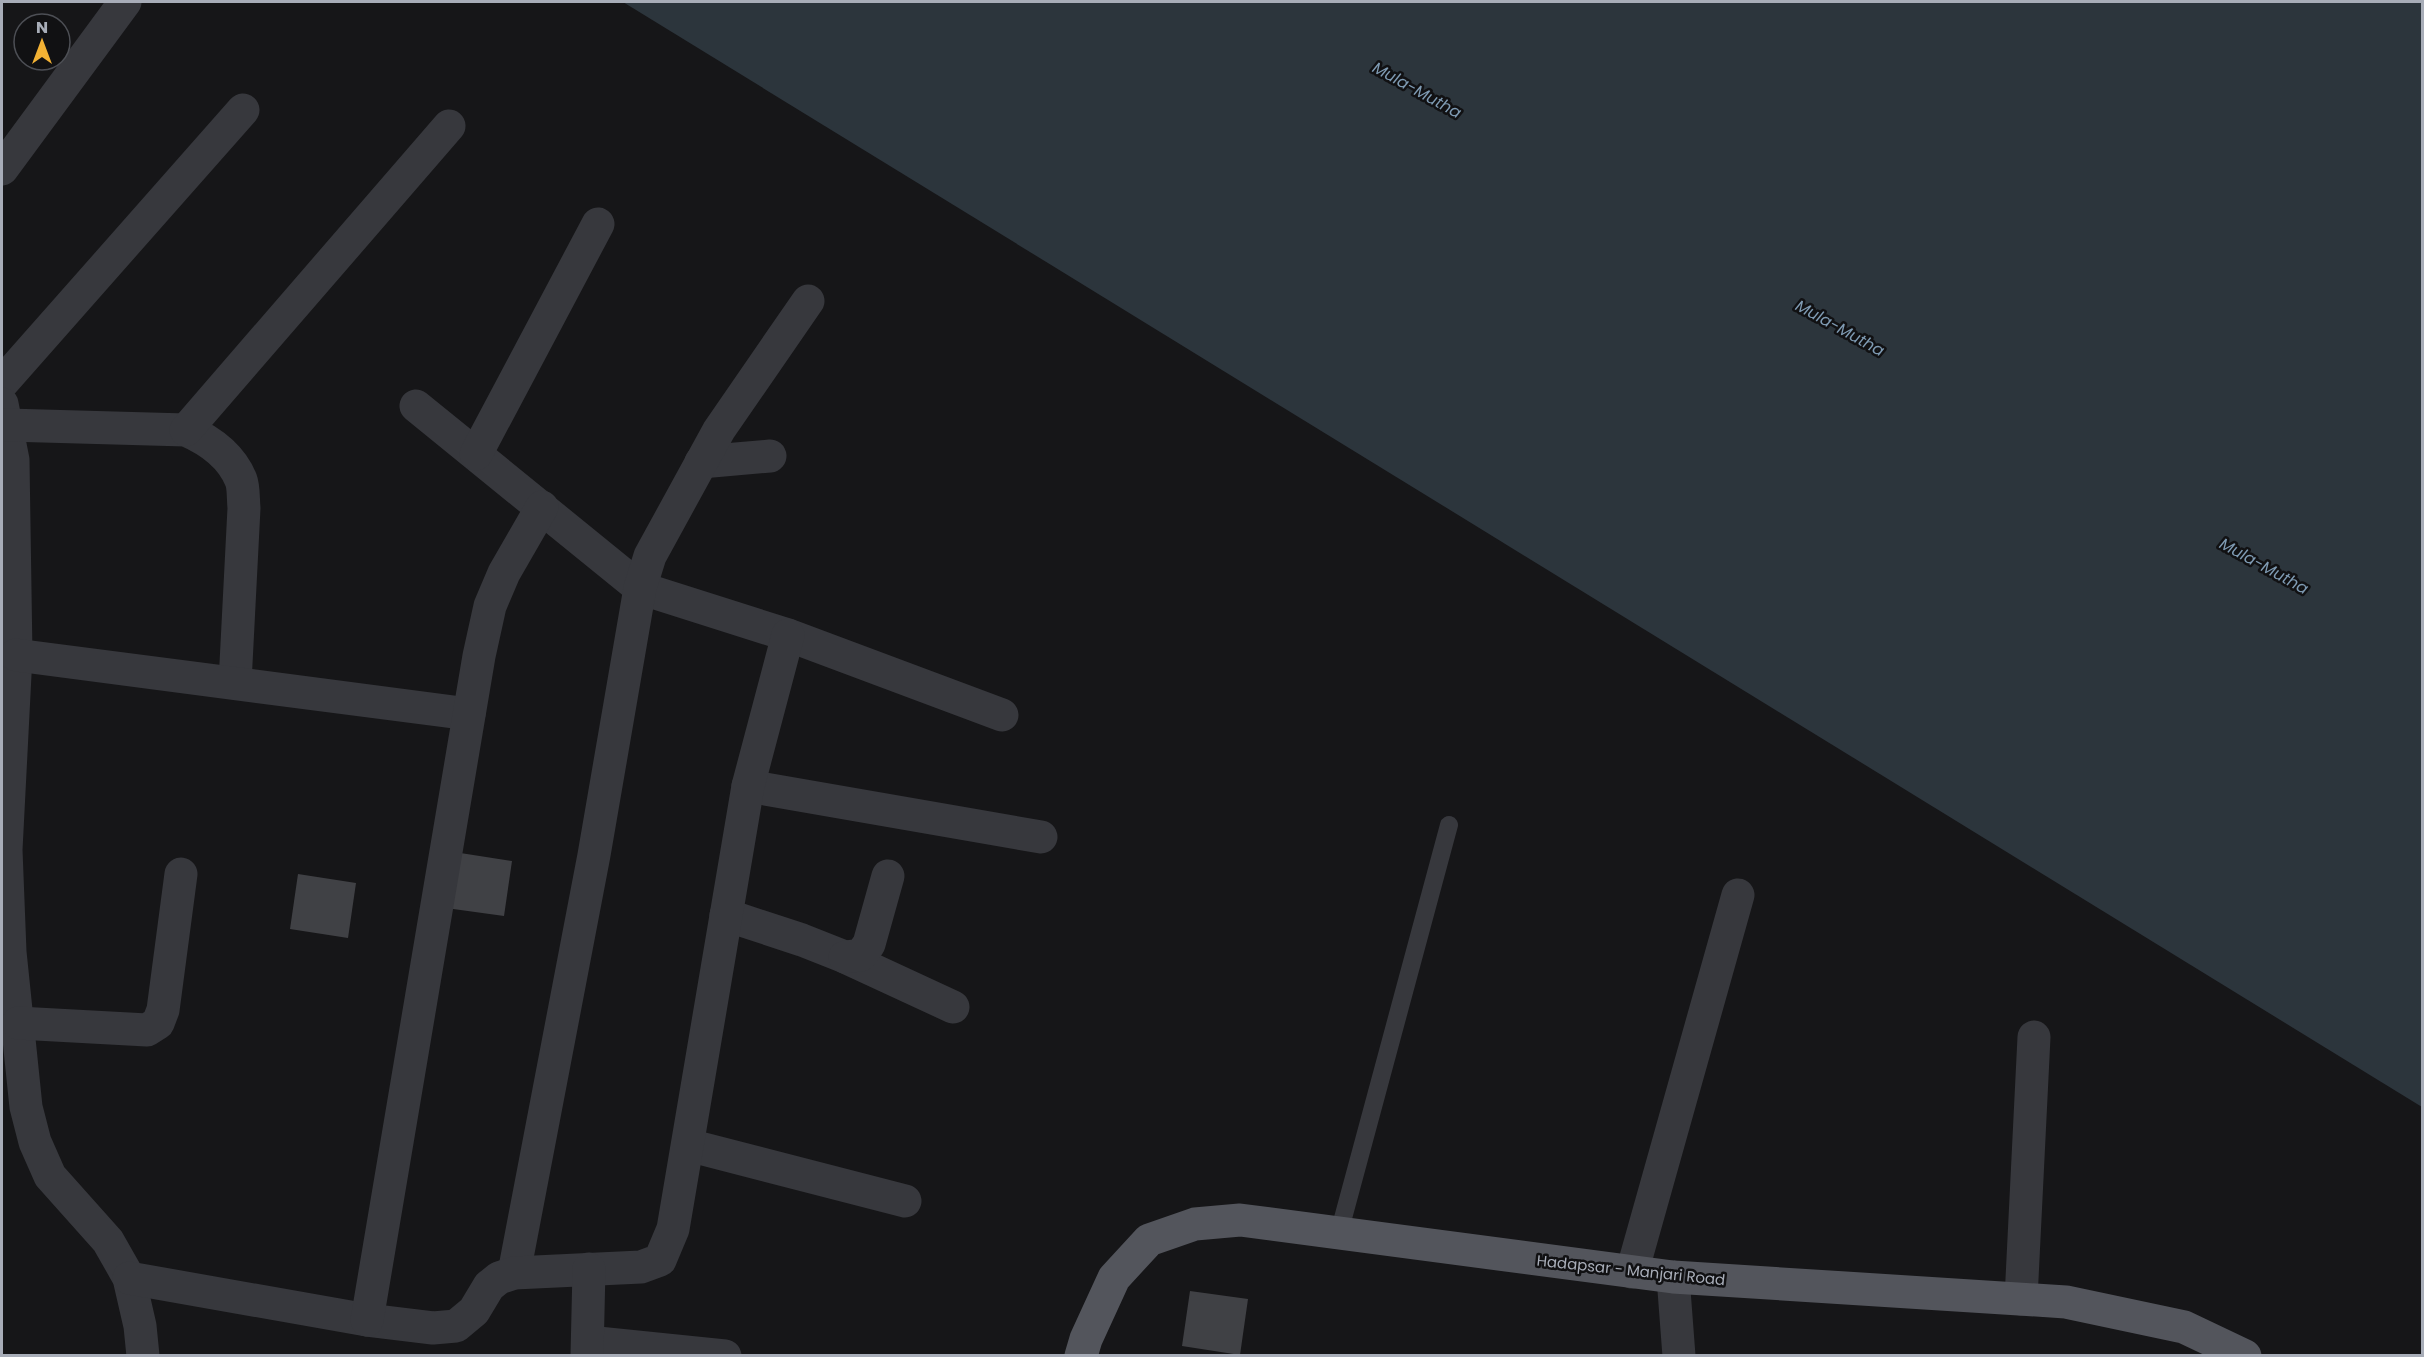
<svg xmlns="http://www.w3.org/2000/svg" width="2424" height="1357" viewBox="0 0 2424 1357" font-family="Poppins,sans-serif">
<style>
.water{fill:#2c353c}
.building{fill:#404145}
.lines{fill:none;stroke-linecap:round;stroke-linejoin:round}
.service{stroke:#37383d;stroke-width:18}
.minor{stroke:#37383d;stroke-width:33}
.primary{stroke:#53555c;stroke-width:33}
.labels{text-anchor:middle;dominant-baseline:central;stroke-width:5;stroke-linejoin:round;paint-order:stroke}
.street-label{font-size:15px;fill:#a8adb8;stroke:#111113}
.water-label{font-size:16px;font-style:italic;fill:#7f9bb3;stroke:#111113}
</style>
<rect width="100%" height="100%" fill="#161618"/>
<polygon class="water" points="623,2 2422,2 2422,1107"/>
<g class="building">
<polygon points="454,852 512,861 504,916 446,908"/>
<polygon points="298,874 356,883 348,938 290,929"/>
<polygon points="1190,1291 1248,1299 1240,1355 1182,1346"/>
</g>
<g class="lines">
<polyline class="service" points="1339,1233 1449,825"/>
<g class="minor">
<polyline points="2,169 125,2"/>
<polyline points="2,383 243,110"/>
<polyline points="2,404 13,460 16,655 6,850 10,952 26,1107 35,1142 50,1176 108,1241 129,1278 140,1326 143,1356"/>
<polyline points="416,406 640,588 788,635 1002,715"/>
<path d="M7 425 186 430C209 440 231 455 241 480 244 488 243 499 244 508L235 683"/>
<polyline points="186,430 449,126"/>
<polyline points="476,454 598,224"/>
<polyline points="701,462 770,456"/>
<polyline points="16,655 469,714"/>
<polyline points="748,786 1041,837"/>
<polyline points="726,915 802,940 845,957 953,1007"/>
<polyline points="845,957 861,955 869,944 888,876"/>
<polyline points="18,1023 147,1030 158,1023 163,1010 181,874"/>
<polyline points="688,1145 905,1201"/>
<polyline points="1632,1272 1738,895"/>
<polyline points="514,1273 594,855 640,588 650,556 719,430 808,301"/>
<polyline points="1673,1277 1679,1356"/>
<polyline points="129,1278 367,1320 433,1328 456,1326 474,1311 489,1286 499,1278 514,1273 641,1267 660,1260 673,1229 748,786 788,635"/>
<polyline points="2021,1299 2034,1037"/>
<polyline points="367,1320 479,656 490,606 504,573 542,507"/>
<polyline points="588,1342 725,1356"/>
<polyline points="587,1356 589,1269"/>
</g>
<polyline class="primary" points="1081,1356 1086,1339 1114,1278 1149,1240 1195,1224 1240,1220 1673,1277 2066,1302 2184,1327 2245,1356"/>
</g>
<g class="labels">
<g class="street-label">
<text transform="translate(1631 1270) rotate(6)">Hadapsar - Manjari Road</text>
</g>
<g class="water-label">
<text transform="translate(1417 90) rotate(29)">Mula-Mutha</text>
<text transform="translate(1840 328) rotate(29)">Mula-Mutha</text>
<text transform="translate(2264 566) rotate(29)">Mula-Mutha</text>
</g>
</g>
<rect width="2424" height="1357" fill="none" stroke="#a8adb8" stroke-width="6"/>
<g transform="translate(42 42)"><circle r="28" fill="#111113" stroke="#4d4f55" stroke-width="1.5"/>
<path d="M0-4.5L10 22L0 15L-10 22Z" fill="#f2b134"/>
<text y="-9" font-size="16" font-weight="bold" text-anchor="middle" fill="#a8adb8">N</text>
</g>
</svg>
